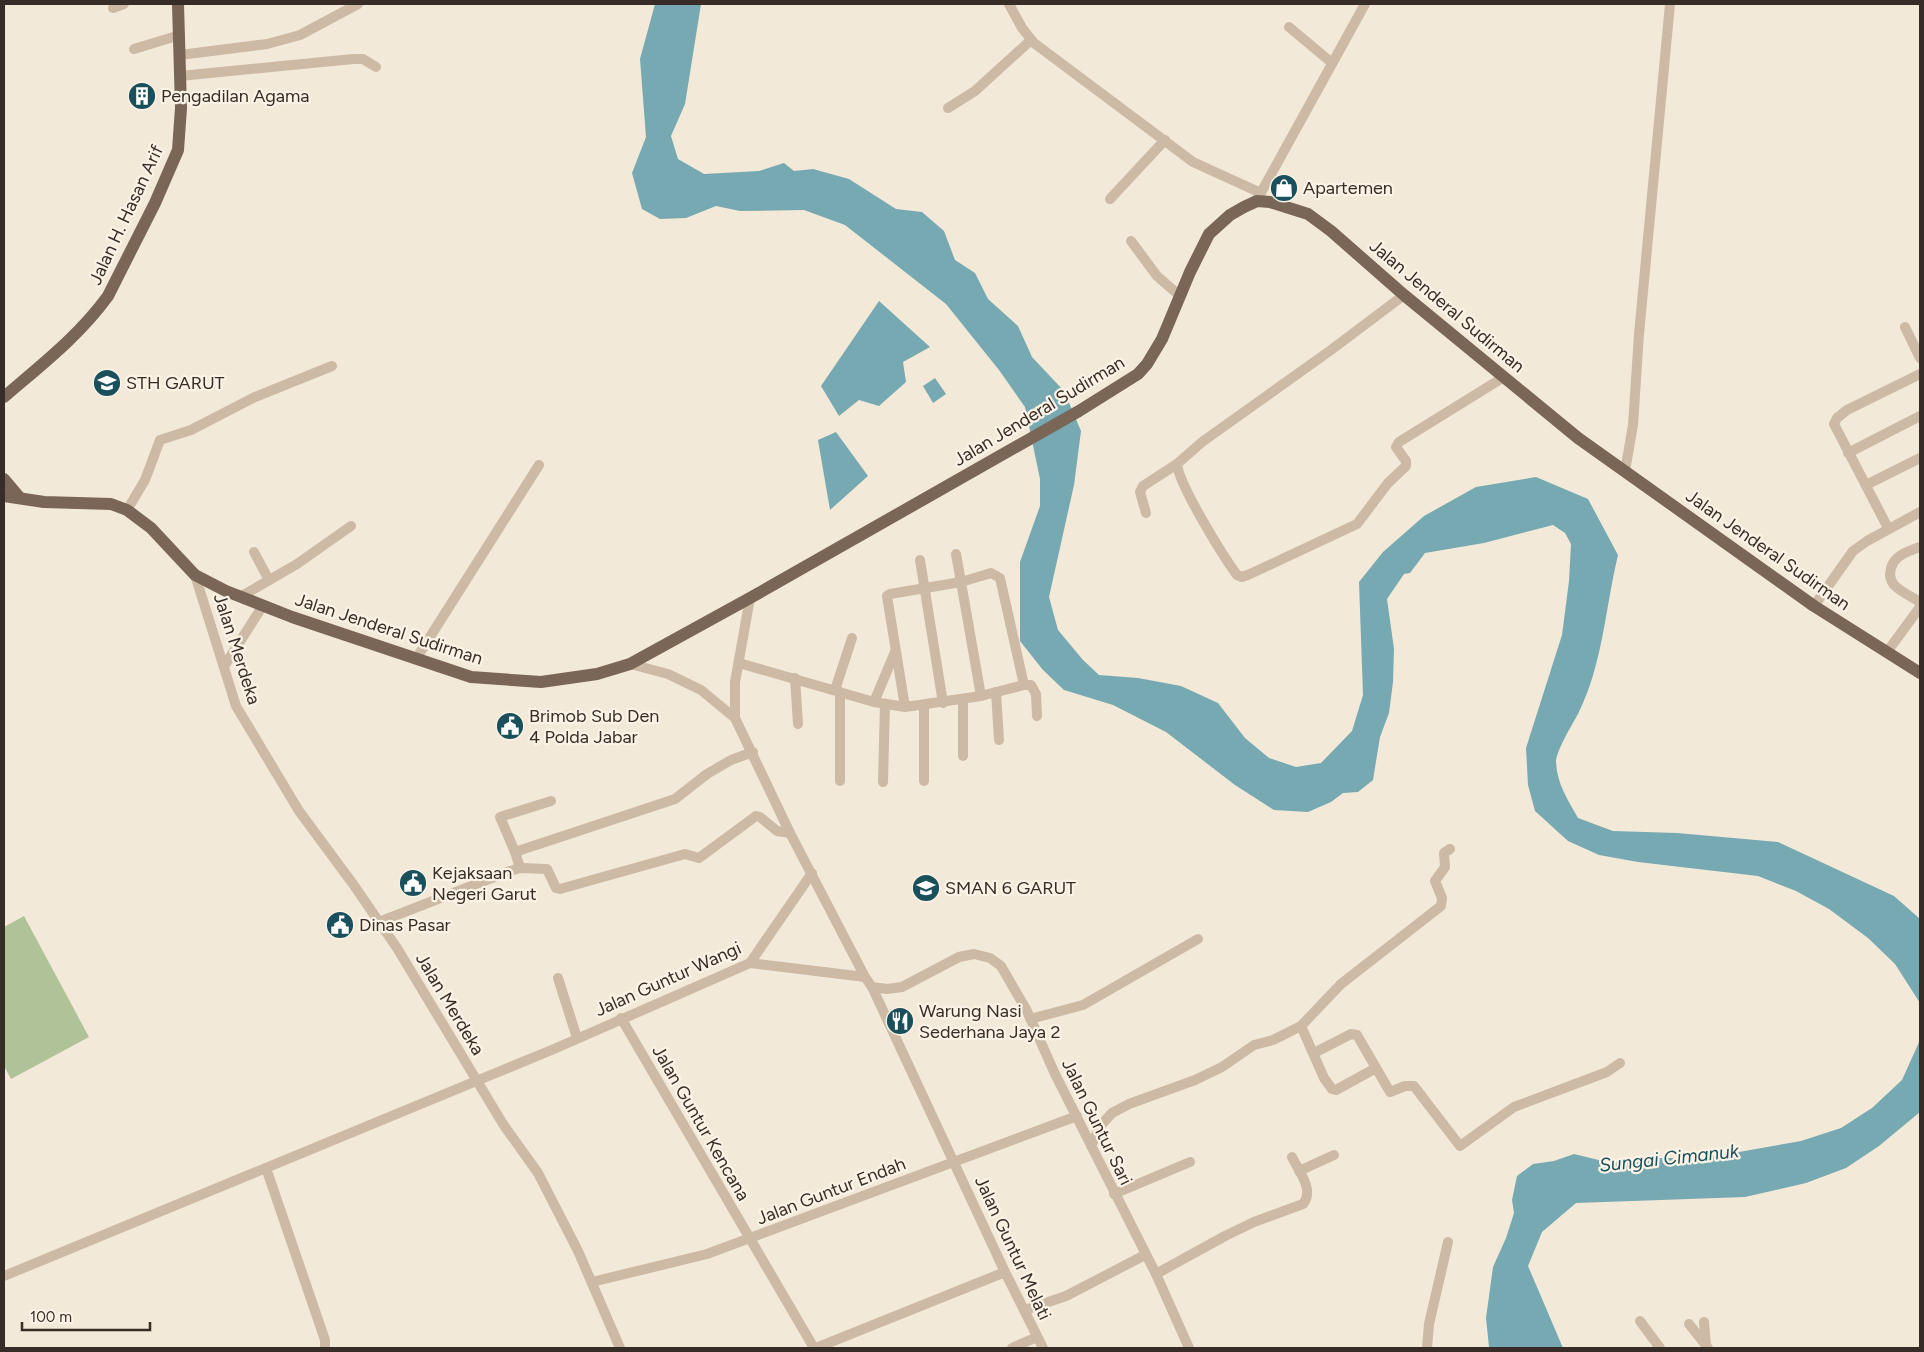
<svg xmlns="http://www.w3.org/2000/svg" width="1924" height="1352" viewBox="0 0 1924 1352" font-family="Figtree,sans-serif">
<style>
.green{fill:#b0c398}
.water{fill:#76a9b2}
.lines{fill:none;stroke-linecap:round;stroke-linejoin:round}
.minor{stroke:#ccbaa4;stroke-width:10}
.major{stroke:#7a6656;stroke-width:12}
.labels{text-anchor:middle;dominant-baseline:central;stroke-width:4.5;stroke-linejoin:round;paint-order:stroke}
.poi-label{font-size:18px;fill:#372d26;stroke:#faf3e6;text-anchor:start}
.street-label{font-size:18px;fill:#372d26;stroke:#faf3e6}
.water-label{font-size:19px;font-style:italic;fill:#19505b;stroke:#faf3e6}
</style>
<rect width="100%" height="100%" fill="#f3e9d9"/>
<polygon class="green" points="24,916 89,1037 11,1079 4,1066 4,927"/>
<g class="water">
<path d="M655 4H701L685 104 671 136 678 159 704 174 759 171 784 163 794 171 813 169 849 179 896 209 922 212 944 231 955 260 975 273 988 299 1018 326 1032 357 1064 391 1081 431 1074 485 1049 597 1058 630 1083 660 1099 675 1138 678 1181 686 1218 703 1245 738 1269 758 1296 767 1321 763 1352 731 1363 695 1359 582 1383 552 1424 516 1476 487 1536 477 1588 499 1618 555C1605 609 1603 664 1578 714 1572 725 1556 751 1556 762 1557 784 1568 800 1578 818L1613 831 1677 833 1778 842 1894 896 1920 919V1003L1895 964 1868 938 1829 909 1796 891 1758 876 1638 862 1599 855 1568 841 1535 811 1528 785 1526 748 1562 635 1569 581 1571 544 1565 533 1553 525 1484 543 1425 553 1410 573 1404 574 1387 599 1394 649 1393 682 1389 713 1380 737 1373 780 1358 792 1343 793 1331 802 1308 812 1274 810 1235 785 1166 732 1113 705 1064 690 1043 670 1020 641V562L1040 506V479L1025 407 999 370 946 304 845 225 804 210 740 211 716 206 686 218 660 219 642 209 632 173 646 137 640 59Z"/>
<polygon points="879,301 930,347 903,362 906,382 879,406 859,400 839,416 821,386"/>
<polygon points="935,378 946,394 933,403 923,386"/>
<polygon points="836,432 868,476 830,510 818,440"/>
<polygon points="1920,1040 1920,1112 1879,1146 1846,1168 1806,1183 1745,1197 1576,1203 1542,1232 1528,1266 1563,1348 1489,1347 1486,1318 1493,1267 1506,1238 1514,1213 1512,1200 1517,1176 1533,1164 1554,1161 1574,1154 1611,1163 1641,1158 1705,1158 1801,1141 1841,1128 1872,1108 1902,1080"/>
</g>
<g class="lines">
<g class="minor">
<polyline points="1009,4 1022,28 1034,43 1193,162 1261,193"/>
<polyline points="113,8 124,4"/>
<polyline points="1289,27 1332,63"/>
<polyline points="134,49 180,35"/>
<polyline points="180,55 267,44 300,35 358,4"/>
<polyline points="180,76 353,59 363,59 376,67"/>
<polyline points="948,108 975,91 1031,40"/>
<polyline points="1258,198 1365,4"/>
<polyline points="1110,199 1165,140"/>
<polyline points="1131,241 1157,276 1180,296"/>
<path d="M1404 295 1331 350 1202 442 1177 464C1179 485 1223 556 1237 575L1242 577 1250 574 1357 524 1388 483 1406 466V461L1396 447 1399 442 1504 377"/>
<polyline points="1905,327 1920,358"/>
<polyline points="1848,453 1920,416"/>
<polyline points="1625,471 1633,425 1639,334 1670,4"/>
<polyline points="1866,485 1920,458"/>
<polyline points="127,510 145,480 160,440 191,430 255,397 332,366"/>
<polyline points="1146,513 1140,492 1143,486 1177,464"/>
<polyline points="1888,528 1834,424 1837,418 1847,410 1920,374"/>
<path d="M1920 547C1906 552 1891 556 1890 574 1890 578 1891 581 1894 585 1901 592 1912 597 1920 602"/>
<polyline points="254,552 269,580"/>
<polyline points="956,554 961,582 991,573 1000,578 1024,685 981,696"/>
<polyline points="920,560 943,703"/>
<polyline points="195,575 236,706 299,811 353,884 397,948 503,1124 538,1173 578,1251 620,1348"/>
<polyline points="240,597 297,564 351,526"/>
<polyline points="750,598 735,682 735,718 790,833 865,977 872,987 887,989 902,987 959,957 974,954 990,958 1001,966 1027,1011 1055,1074 1156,1274 1189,1348"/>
<polyline points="1814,606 1853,551 1867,541 1920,512"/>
<polyline points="1887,652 1920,607"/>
<polyline points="416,659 539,465"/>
<polyline points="739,663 874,702 905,707 981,696 961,582 890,594 887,596 905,707"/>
<polyline points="630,664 668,674 701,690 735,718"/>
<polyline points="225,665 262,607"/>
<polyline points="795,678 798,724"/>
<polyline points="1024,685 1031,685 1036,694 1037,716"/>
<polyline points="835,690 852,638"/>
<polyline points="996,692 999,740"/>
<polyline points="874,702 895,652"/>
<polyline points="924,705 924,781"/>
<polyline points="963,756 963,699"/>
<polyline points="840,781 840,692"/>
<polyline points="883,782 885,704"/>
<polyline points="515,852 500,817 551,801"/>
<polyline points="520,868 515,852 675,799 707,774 731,760 753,752"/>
<polyline points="379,922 510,871 520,868 547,869 556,888 560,889 685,854 699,858 756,816 760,817 777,831 790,833"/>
<polyline points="750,963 865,977"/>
<polyline points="558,978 577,1038"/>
<polyline points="872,987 1005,1272 1043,1348"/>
<polyline points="621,1018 814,1348"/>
<polyline points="1030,1019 1083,1005 1198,939"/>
<polyline points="1301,1026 1324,1078 1332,1089 1336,1090 1376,1068"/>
<polyline points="1314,1053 1351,1034 1357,1035 1390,1092 1405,1086 1414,1086 1460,1146 1514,1107 1607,1072 1620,1063"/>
<polyline points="1091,1146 1101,1125 1112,1113 1129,1104 1195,1080 1222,1067 1254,1045 1273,1040 1301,1026 1341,984 1441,906 1442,898 1435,881 1445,867 1444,853 1450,849"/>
<polyline points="266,1168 325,1340 325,1348"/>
<polyline points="1299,1171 1334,1155"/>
<polyline points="1114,1194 1190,1162"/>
<path d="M1156 1274 1225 1236 1254 1222 1303 1204C1315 1190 1298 1170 1292 1157"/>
<polyline points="4,1276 554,1049 750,963 812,873"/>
<polyline points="592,1282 707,1254 1077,1116"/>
<polyline points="1025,1310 1066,1296 1145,1255"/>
<polyline points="1640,1321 1660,1348"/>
<polyline points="1704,1322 1706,1346"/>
<polyline points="1689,1324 1708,1348"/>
<polyline points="816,1348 1005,1272"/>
<polyline points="1012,1348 1037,1337"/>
<polyline points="1427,1348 1429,1324 1448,1242"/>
</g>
<g class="major">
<path d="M4 397C41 365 79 336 108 296L155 203 178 150 181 108 178 4"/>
<polyline points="4,479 20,498"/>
<polyline points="4,496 44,502 111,504 127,510 151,528 195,575 226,591 292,617 471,677 541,682 597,674 630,664 750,598 1079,411 1138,374 1147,364 1162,339 1190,272 1209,234 1230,215 1244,207 1257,201 1270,202 1308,214 1331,231 1404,295 1578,438 1814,606 1920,673"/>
</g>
</g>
<defs>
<symbol id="building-disc" viewBox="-11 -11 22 22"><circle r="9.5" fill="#19505b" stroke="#faf3e6"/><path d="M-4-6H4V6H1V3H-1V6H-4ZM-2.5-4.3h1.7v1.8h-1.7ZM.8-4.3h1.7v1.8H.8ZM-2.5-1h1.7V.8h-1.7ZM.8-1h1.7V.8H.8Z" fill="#fff"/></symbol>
<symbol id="shop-disc" viewBox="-11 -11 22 22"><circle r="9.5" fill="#19505b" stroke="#faf3e6"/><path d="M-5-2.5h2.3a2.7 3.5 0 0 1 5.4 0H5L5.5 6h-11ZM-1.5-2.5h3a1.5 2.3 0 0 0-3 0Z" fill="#fff"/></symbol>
<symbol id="university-disc" viewBox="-11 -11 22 22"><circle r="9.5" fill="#19505b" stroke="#faf3e6"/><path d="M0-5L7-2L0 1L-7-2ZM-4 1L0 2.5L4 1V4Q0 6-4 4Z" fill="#fff"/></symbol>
<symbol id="civic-disc" viewBox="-11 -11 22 22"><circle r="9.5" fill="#19505b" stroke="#faf3e6"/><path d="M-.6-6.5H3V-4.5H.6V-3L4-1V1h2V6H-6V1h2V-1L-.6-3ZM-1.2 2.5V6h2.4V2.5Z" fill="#fff"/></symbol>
<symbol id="school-disc" viewBox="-11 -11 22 22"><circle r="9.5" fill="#19505b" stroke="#faf3e6"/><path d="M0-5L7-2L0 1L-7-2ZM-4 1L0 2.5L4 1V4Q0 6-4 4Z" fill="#fff"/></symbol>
<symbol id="restaurant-disc" viewBox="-11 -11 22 22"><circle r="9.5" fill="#19505b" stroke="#faf3e6"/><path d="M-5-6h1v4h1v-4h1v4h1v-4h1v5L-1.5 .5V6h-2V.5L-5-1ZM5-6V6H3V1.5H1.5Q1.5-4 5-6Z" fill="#fff"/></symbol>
</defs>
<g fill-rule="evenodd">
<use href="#building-disc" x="126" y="80" width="32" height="32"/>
<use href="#shop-disc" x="1268" y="172" width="32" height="32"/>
<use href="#university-disc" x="91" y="367" width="32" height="32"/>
<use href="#civic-disc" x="494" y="710" width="32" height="32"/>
<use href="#civic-disc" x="397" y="867" width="32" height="32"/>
<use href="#school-disc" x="910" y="872" width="32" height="32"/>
<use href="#civic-disc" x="324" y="909" width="32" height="32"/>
<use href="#restaurant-disc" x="884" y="1005" width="32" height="32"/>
</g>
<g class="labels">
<g class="poi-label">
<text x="161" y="96">Pengadilan Agama</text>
<text x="1303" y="188">Apartemen</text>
<text x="126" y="383">STH GARUT</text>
<text x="529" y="716">Brimob Sub Den<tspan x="529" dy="21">4 Polda Jabar</tspan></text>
<text x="432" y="873">Kejaksaan<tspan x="432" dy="21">Negeri Garut</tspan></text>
<text x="945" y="888">SMAN 6 GARUT</text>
<text x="359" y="925">Dinas Pasar</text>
<text x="919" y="1011">Warung Nasi<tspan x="919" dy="21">Sederhana Jaya 2</tspan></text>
</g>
<g class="street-label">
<text transform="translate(126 215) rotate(-65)">Jalan H. Hasan Arif</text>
<text transform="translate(1447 306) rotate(40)">Jalan Jenderal Sudirman</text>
<text transform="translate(1039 411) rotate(-31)">Jalan Jenderal Sudirman</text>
<text transform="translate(1768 550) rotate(35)">Jalan Jenderal Sudirman</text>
<text transform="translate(389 629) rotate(18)">Jalan Jenderal Sudirman</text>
<text transform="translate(237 649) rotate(72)">Jalan Merdeka</text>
<text transform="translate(668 979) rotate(-24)">Jalan Guntur Wangi</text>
<text transform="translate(450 1004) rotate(59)">Jalan Merdeka</text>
<text transform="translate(1097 1122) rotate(64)">Jalan Guntur Sari</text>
<text transform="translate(701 1123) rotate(60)">Jalan Guntur Kencana</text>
<text transform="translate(831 1191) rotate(-21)">Jalan Guntur Endah</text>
<text transform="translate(1013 1248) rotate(65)">Jalan Guntur Melati</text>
</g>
<g class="water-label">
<text transform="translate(1669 1158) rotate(-6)">Sungai Cimanuk</text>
</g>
</g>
<rect width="1924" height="1352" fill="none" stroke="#372d26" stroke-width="10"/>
<path d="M22 1322v8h128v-8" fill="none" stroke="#372d26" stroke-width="2.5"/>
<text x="30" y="1322" font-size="15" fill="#372d26" stroke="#faf3e6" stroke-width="4" paint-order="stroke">100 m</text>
</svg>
